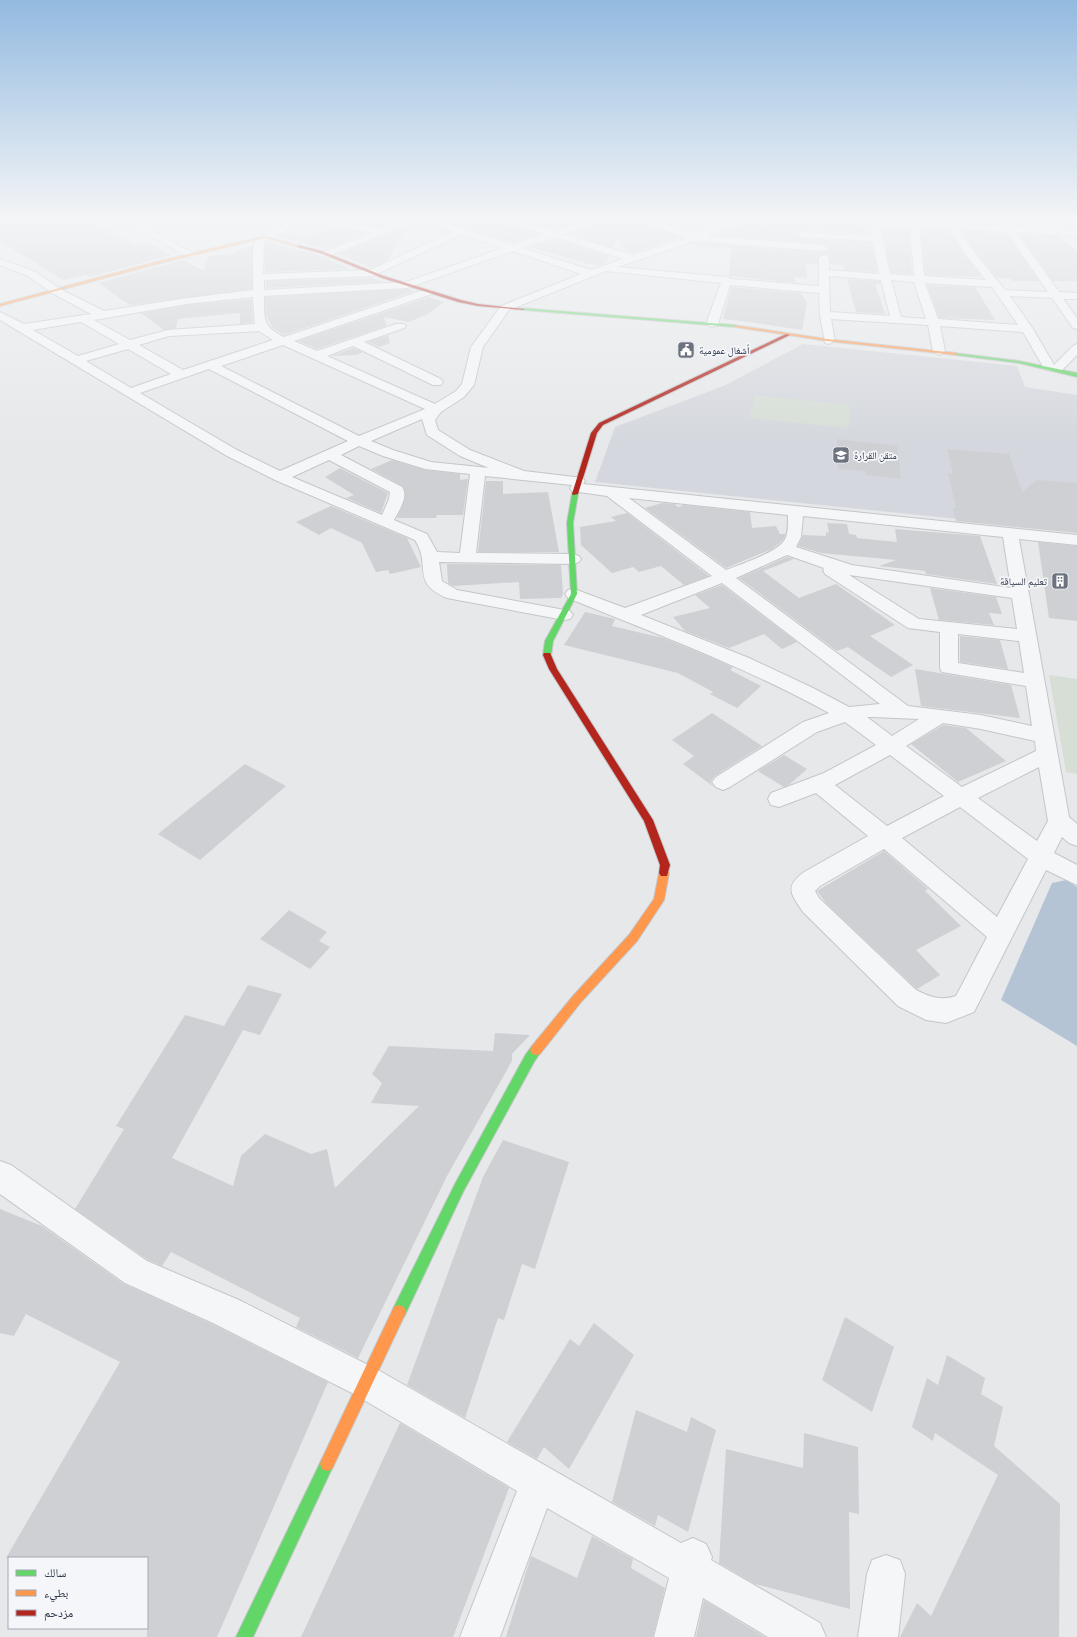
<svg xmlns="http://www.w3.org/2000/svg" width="1077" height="1637" viewBox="0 0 1077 1637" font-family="'Titillium Web','Noto Naskh Arabic',sans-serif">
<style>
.built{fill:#d4d7dd}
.green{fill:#d6ded6}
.water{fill:#b4c4d5}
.building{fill:#ced0d3}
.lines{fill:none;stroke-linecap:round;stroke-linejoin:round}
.street-casing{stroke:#c4c6c8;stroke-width:2}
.fast-casing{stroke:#c4c6c8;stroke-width:2}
.slow-casing{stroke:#c4c6c8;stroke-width:2}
.jam-casing{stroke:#c4c6c8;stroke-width:2}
.street{fill:#f5f6f7;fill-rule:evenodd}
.fast{fill:#63d668;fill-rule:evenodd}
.slow{fill:#ff974d;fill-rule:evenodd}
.jam{fill:#b3261e;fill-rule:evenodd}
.labels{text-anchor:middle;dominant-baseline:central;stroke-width:3.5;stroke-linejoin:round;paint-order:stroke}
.far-poi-label{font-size:10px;fill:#2b3445;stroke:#f4f6f9;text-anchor:start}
</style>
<rect width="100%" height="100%" fill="#e6e8ea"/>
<polygon class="built" points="803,344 1017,366 1025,387 1077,395 1077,513 1048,518 956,507 958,519 595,482 615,427 726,385"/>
<g class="green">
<polygon points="755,395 849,405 849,428 750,418"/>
<polygon points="1049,675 1077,679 1077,774 1066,772"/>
</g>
<polygon class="water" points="1066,880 1077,887 1077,1046 1001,1000 1052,883"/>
<g class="building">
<polygon points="16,216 81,216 135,245 149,244 172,255 89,277 86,275 63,280 0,241 0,219"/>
<polygon points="361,216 408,216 381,227 348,221"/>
<polygon points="441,216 490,216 540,234 514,243 473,230 440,218"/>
<polygon points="510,216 598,216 554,229"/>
<polygon points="617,216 623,216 680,237 632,253 626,251 617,238 613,248 569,234"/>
<polygon points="643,216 677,216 669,224"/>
<polygon points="739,216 780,217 786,220 870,225 870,234 800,230 797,234 803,238 872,242 877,272 845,270 844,265 830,264 830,257 823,254 818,258 818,264 805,263 807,278 793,277 796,283 729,276 731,248 696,246 697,243 823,252 829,249 823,244 712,235 726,229 729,225 738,225"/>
<polygon points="925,216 1002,216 998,220 1000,224 927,221"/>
<polygon points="1005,216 1016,216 1024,225 1013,225"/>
<polygon points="407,226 388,260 372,268 338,254"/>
<polygon points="333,227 367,233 327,249 278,236 286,232 307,237"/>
<polygon points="882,227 909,227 912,274 891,273"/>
<polygon points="921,228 948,229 965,256 982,277 925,275"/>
<polygon points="962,231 1006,233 1039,281 1013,281 1010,278 997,278 974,250"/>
<polygon points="1019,234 1058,236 1077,251 1077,281 1053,281"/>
<polygon points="555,239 609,256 606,263 601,265 589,264 529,247"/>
<polygon points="267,242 318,255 351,269 265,272 265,243"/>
<polygon points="253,245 252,289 130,305 98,283 183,260 204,271 208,256 231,254"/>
<polygon points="372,278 383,282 266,288 266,281"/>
<polygon points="847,279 880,281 880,284 875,284 885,314 856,312"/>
<polygon points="927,285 975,287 995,320 939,318"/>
<polygon points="731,287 801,293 807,303 802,330 749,322 723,319"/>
<polygon points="408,289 415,291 284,335 273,328 266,315 265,297"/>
<polygon points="429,297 444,302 428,314 409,322 384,317 386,326 317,349 298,341"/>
<polygon points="252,299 253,323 240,324 240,313 178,319 176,328 164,330 141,313 187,305"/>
<polygon points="388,335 390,343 379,347 368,342"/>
<polygon points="353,348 363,352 357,355 332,356"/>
<polygon points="837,439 897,446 901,479 866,475 866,471 838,469"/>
<polygon points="947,449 1009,454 1022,492 1037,480 1077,483 1077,533 956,521 953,508 956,508 948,473 953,473"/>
<polygon points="392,460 425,470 460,474 460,480 468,479 463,515 437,515 436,518 397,518 405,499 403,486 371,469"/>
<polygon points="340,468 388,493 381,513 346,498 354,495 325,477"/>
<polygon points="486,481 503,481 503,494 548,492 559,552 478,552"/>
<polygon points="662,503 675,504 678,507 684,505 750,512 752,528 776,526 780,534 785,534 785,536 782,541 772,549 726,568 645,508"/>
<polygon points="331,506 407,538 421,567 390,574 388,570 376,572 362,543 331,528 319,535 296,522"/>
<polygon points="627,513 709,576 684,585 661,566 639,572 633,567 612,573 581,545 580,527 616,521 611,517"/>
<polygon points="827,523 847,524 849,534 856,535 857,538 897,542 895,529 980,536 997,584 926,574 925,571 879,566 896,560 821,553 798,546 803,535 826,536 826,532 829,533"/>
<polygon points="1038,542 1077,546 1077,621 1049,618"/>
<polygon points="787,557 794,559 763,571 799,598 836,584 895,625 870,636 913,665 891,677 848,647 837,651 739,578"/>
<polygon points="447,564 561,565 563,594 561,598 520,599 519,582 453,586 448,583"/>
<polygon points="722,585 797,642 782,649 764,634 729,648 685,631 673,617 710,608 695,595"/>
<polygon points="930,588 996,597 1002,614 989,613 994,625 939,620"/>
<polygon points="585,612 615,619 612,626 663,638 700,653 733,667 730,670 761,686 737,708 710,694 713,692 678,673 564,645"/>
<polygon points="960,636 1000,640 1008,669 960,662"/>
<polygon points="915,669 1011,685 1020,718 921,706"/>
<polygon points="712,713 762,746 715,776 710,782 714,787 683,764 694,756 672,740"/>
<polygon points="943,725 966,728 1006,761 958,782 911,744"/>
<polygon points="784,755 807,769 790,784 784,787 758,771"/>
<polygon points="245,764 286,786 200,860 158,834"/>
<polygon points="884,851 928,889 925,891 961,926 916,950 940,975 917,989 827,904 817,891"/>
<polygon points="289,910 327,932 319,941 330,947 310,969 260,939"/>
<polygon points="248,985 282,994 260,1035 243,1030 172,1158 233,1186 241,1156 265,1134 311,1154 327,1149 335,1188 419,1106 371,1103 382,1083 372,1074 389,1046 493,1051 495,1033 530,1035 512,1054 512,1061 447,1176 358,1358 296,1327 300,1318 171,1252 162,1266 148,1260 75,1209 124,1129 116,1126 185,1015 224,1026"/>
<polygon points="503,1140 569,1162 535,1269 522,1264 504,1320 498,1318 465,1418 407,1385 483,1177"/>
<polygon points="0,1209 42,1226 124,1284 214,1325 328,1382 217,1637 147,1637 147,1558 6,1558 120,1362 26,1314 14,1336 0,1333"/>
<polygon points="845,1317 894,1347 872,1412 822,1380"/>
<polygon points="594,1323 634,1355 569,1469 544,1447 537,1459 507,1442 570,1339 579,1346"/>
<polygon points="947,1355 985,1378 981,1394 1003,1407 994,1446 1060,1504 1059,1637 900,1637 917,1603 931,1616 998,1475 935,1433 933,1441 912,1427 927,1378 938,1385"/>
<polygon points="636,1410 687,1432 691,1417 716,1430 688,1532 658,1515 655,1526 612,1502"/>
<polygon points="400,1423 509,1488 453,1637 301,1637"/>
<polygon points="804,1433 858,1447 859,1514 849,1512 850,1609 755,1584 719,1563 726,1449 803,1468"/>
<polygon points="592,1536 633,1559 631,1568 665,1588 653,1637 506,1637 531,1556 577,1578"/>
<polygon points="704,1600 765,1637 696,1637"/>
</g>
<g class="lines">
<defs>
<g id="street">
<polygon points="115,216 126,216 196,255 194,257 188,257"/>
<path d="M299 216H314L381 229 412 216H425L513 245 545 234 491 216H505L554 231 603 216H616L564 234 632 255 687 238 624 216H638L691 232 695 235 707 229 726 216H736L725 226 707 236 823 245 828 248 823 251 695 241 618 267 727 277 732 279 819 286V258L824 255 829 258V270L879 274 873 241 803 237 798 234 800 232 872 236 871 224 786 219 782 216H830L917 222 915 216H923L926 222 1003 226 999 220 1003 217 1006 218 1012 226 1077 230V236L1016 232 1059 292 1077 293V299H1063L1077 318V329L1073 328 1052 298 1010 296 1033 329 1054 365 1073 346 1077 344V355L1061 371 1045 370 1023 332 940 326 945 351 939 355 933 351 928 325 831 319 835 341 829 344 825 343 820 315 819 293 730 285 718 324 712 327 706 324 721 283 606 271 509 310 483 347 474 385 464 397 441 412 435 420 438 430 470 450 524 471 583 478 585 481 583 484 1077 535V545L1019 539 1069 817 1077 824V846L1069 843 1062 837 1054 853 1077 865V885L1046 870 974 1012 946 1023 926 1020 898 1006 803 912C791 894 784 887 804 872L868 836 816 793 779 807 771 805 768 799 771 793 824 773 876 745 845 722 817 732 730 787 723 790 716 787 712 782 716 777 803 722 829 713C746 667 656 634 568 598L565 594 568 590 574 589 625 608 712 576 607 496 572 491 570 488 572 485 485 476 476 553 573 554 579 556 581 559 579 562 573 564 439 562 442 581 457 590 570 611 573 615 570 619 564 620 447 598C410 582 432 567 415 540L275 480 227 456 0 320V312L24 324 91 314 52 293 28 276 0 265V259L36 272 60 289 104 311 187 298 253 290V250L255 241ZM306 220 372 233 324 252 322 254 327 257 419 220 453 231 371 270 263 274 264 242ZM880 225 910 226 914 276 890 274ZM919 226 949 228 966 255 986 280 924 276ZM959 229 1007 232 1048 292 1005 290 973 251ZM462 234 503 248 406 282 264 290V280L373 276ZM555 237 623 259 591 270 522 248ZM513 251 581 274 501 306 471 347 462 384 456 391 435 404 327 356 353 346 433 385H441L443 382 441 379 364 342 404 328 406 326 404 324H396L317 351 294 341 432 294 433 292 432 290H424L284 337C262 327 264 317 264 296L407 288ZM829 276 881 280 890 316 830 312ZM891 280 914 282 926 319 901 317ZM925 283 992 287 1018 325 938 319ZM253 297 255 324 168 330 130 340 94 320 187 304ZM81 322 119 344 78 356 33 330ZM259 331 273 340 183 370 139 345 169 336ZM283 345 425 409 359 436 221 366ZM128 349 171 374 131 388 86 361ZM209 369 348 441 280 471 237 450 140 393ZM422 419 427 435 460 456 489 468 431 462 393 450 371 441ZM359 446 383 456 425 469 470 474 460 553 437 552 427 534 394 520C399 510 409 497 402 487L341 455ZM329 460 390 492 389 499 382 515 292 477ZM629 498 788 515C788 522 789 536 783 542 775 553 739 565 726 570ZM803 516 1003 537 1011 588 852 565 796 547 801 537ZM787 555 824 568 823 570 825 574 908 628 940 632V668L942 672 1026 686 1032 726 981 715 908 706 736 578ZM849 575 1012 598 1017 629 919 619ZM722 583 880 704 849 707 813 688 749 658 641 615ZM958 634 1019 641 1024 673 958 663ZM867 717H872L919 719 892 736ZM943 723 981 729 1035 741 1036 751 962 787 906 746ZM890 755 944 796 887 826 835 785ZM1039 767 1048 821 1037 841 978 798ZM960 807 1028 859 997 917 902 838ZM884 849 987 937 956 996C941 1001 930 997 916 990L819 898 815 891 820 886Z"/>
<polygon points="0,1161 11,1165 147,1261 239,1300 378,1370 681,1543 693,1538 706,1544 712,1557 711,1560 820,1623 826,1637 768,1637 703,1598 694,1637 654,1637 669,1578 547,1508 500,1637 460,1637 517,1491 354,1394 215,1324 125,1283 0,1194"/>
<polygon points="886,1555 900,1560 905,1574 898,1637 858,1637 867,1574 872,1560"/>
</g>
<g id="fast">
<polygon points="521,308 735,325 737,326 735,327 523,310"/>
<polygon points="954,353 1019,361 1077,373 1077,377 1019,363 956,355 954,354"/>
<polygon points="575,492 578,494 573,523 577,594 553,641 551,655 547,657 543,655 545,641 571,594 567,523 572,494"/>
<polygon points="536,1045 540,1046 542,1050 534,1062 463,1192 404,1317 399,1319 394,1317 392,1312 394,1307 455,1184 526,1054 532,1046"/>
<polygon points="327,1457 332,1459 334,1464 253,1637 236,1637 322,1459"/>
</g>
<g id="slow">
<polygon points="265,236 300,246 298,247 265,238 165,262 0,306 0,304 163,260"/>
<polygon points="733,325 827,339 956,353 958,354 956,355 827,341 735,327"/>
<polygon points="664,869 667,870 669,873 664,900 637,941 581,1002 540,1054 536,1055 532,1054 530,1050 532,1046 573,996 629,935 654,899 659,873 661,870"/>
<polygon points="399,1305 404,1307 406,1312 332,1469 327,1471 322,1469 320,1464 322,1459 394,1307"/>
</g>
<g id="jam">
<polygon points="298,245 322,251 384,276 461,300 478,304 525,309 523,310 478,306 458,302 382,278 320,253 297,247"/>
<polygon points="786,334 790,335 603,425 597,433 578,494 573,495 572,494 591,433 599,423"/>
<polygon points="544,653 550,653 551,655 557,669 653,820 670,865 667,876 661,876 659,873 660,865 644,821 549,669 543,655"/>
</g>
</defs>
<use href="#street" class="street-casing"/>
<use href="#fast" class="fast-casing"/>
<use href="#slow" class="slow-casing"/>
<use href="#jam" class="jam-casing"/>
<use href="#street" class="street"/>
<use href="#fast" class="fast"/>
<use href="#slow" class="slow"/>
<use href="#jam" class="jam"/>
</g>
<linearGradient id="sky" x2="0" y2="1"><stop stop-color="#93bae0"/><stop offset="0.49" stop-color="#f4f5f6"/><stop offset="1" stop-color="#f4f5f6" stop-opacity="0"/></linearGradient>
<rect width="1077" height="445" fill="url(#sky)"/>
<defs>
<symbol id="civic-square" viewBox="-11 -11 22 22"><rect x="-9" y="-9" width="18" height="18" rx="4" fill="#6c737f" stroke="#f4f6f9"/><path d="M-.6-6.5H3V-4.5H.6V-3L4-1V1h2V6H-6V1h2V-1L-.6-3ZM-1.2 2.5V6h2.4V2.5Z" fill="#fff"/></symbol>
<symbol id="school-square" viewBox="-11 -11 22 22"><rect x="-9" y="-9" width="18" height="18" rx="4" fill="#6c737f" stroke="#f4f6f9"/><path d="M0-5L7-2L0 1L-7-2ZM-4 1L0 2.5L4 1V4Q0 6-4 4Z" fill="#fff"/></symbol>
<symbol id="building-square" viewBox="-11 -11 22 22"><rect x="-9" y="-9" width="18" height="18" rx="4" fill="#6c737f" stroke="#f4f6f9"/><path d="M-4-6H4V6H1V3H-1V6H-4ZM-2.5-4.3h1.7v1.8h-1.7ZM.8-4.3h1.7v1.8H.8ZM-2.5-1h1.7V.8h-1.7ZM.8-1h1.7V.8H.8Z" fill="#fff"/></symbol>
</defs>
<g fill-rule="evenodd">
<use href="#civic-square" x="676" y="340" width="20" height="20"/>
<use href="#school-square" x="831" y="445" width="20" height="20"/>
<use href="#building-square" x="1050" y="571" width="20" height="20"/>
</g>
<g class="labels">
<g class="far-poi-label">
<text x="699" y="350">أشغال عمومية</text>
<text x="854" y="455">متقن القرارة</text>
<text x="1047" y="581" text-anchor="end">تعليم السياقة</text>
</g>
</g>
<rect x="8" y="1557" width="140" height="72" fill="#f4f6f9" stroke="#a4a8b1"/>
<rect x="16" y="1570" width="20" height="6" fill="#63d668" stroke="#a4a8b1"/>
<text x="44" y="1577" font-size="12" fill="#2b3445">سالك</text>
<rect x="16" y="1590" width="20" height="6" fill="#ff974d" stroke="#a4a8b1"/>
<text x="44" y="1597" font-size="12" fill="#2b3445">بطيء</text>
<rect x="16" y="1610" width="20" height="6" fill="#b3261e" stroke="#a4a8b1"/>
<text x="44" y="1617" font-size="12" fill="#2b3445">مزدحم</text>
</svg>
